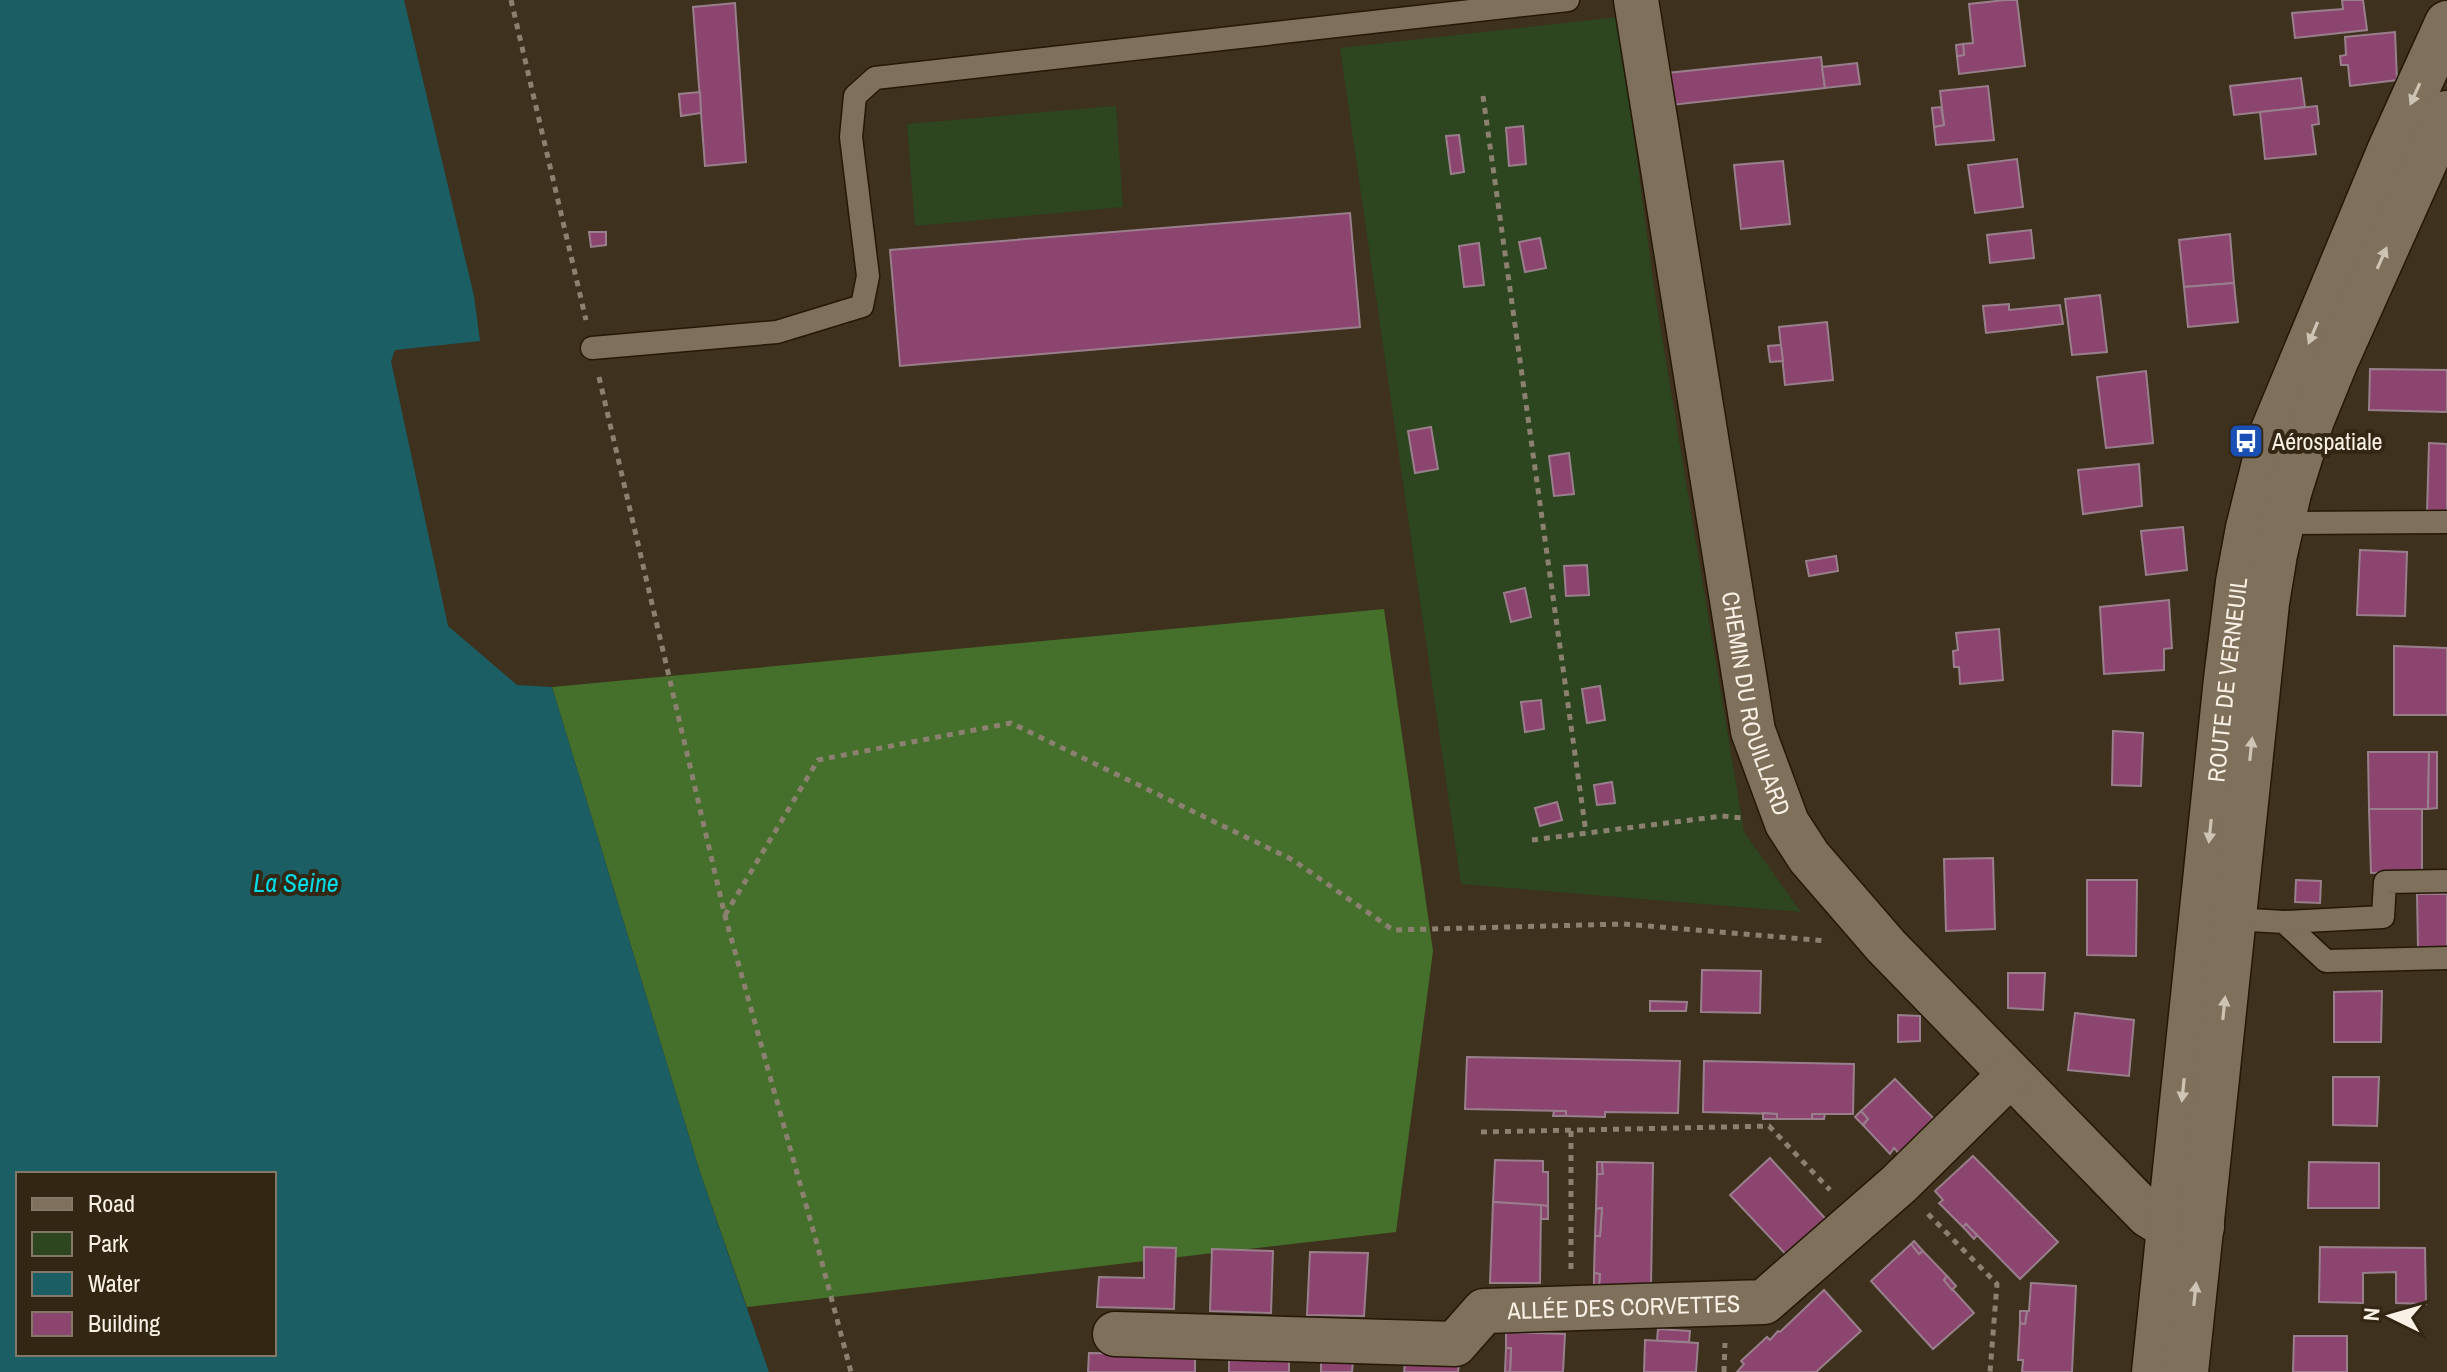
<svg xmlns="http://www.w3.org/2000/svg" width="2447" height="1372" viewBox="0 0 2447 1372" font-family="'Archivo Narrow',sans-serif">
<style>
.green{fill:#2d4620}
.forest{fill:#45702b}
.water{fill:#1b5e63;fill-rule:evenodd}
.building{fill:#8c456e;stroke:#997f8c;stroke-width:2}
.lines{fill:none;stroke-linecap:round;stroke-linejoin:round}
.service-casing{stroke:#241806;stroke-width:25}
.minor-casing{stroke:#241806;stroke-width:47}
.secondary-casing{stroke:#241806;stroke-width:47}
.path{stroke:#8c8171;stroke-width:5;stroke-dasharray:6 6;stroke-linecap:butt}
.service{stroke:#7f705b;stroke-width:22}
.minor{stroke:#7f705b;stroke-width:44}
.secondary{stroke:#7f705b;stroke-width:44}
.oneway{fill:#cec4b5}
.labels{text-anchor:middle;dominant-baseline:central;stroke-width:8;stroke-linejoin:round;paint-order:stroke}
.poi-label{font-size:24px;fill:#f9f1e5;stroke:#332714;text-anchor:start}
.street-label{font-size:24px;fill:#f9f1e5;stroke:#332714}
.water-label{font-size:26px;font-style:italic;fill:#00dce9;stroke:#332714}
</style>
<rect width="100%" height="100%" fill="#3e311e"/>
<g class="green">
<polygon points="1618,17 1655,295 1744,832 1801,912 1461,884 1340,48"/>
<polygon points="1116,106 1123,207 915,226 907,124"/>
</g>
<polygon class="forest" points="1384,609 1433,951 1396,1232 747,1307 700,1172 552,687"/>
<path class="water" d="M0 0H404L474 296 480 341 395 350 391 361 448 626 517 685 552 687 700 1172 769 1372H0ZM18 1174H274V1354H18Z"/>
<g class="building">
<polygon points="2005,0 2017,0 2025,66 1959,74 1957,56 1964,55 1963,44 1973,43 1969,4"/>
<polygon points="2342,0 2363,0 2367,30 2295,38 2292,13 2343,9"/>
<polygon points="735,3 746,162 705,166 693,7"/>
<polygon points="2395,32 2397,80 2350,86 2348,65 2341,65 2340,56 2346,55 2345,37"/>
<polygon points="1963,44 1964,55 1957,56 1956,45"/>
<polygon points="1821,57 1825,88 1671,105 1667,73"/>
<polygon points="1857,63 1860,84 1825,88 1822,67"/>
<polygon points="2301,78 2305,107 2234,115 2230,86"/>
<polygon points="1988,86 1994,140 1936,145 1934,127 1944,125 1940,91"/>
<polygon points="700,92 701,113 681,116 679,94"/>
<polygon points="2317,106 2319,124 2312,125 2316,154 2265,159 2260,112"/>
<polygon points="1941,107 1944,125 1934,127 1932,108"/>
<polygon points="1523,126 1526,164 1509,166 1506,128"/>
<polygon points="1459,135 1464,172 1451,174 1446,136"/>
<polygon points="2017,159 2023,207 1975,213 1968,165"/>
<polygon points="1783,161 1790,224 1741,229 1734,165"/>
<polygon points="1350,213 1360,327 900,366 890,250"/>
<polygon points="2031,230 2034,258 1990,263 1987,235"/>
<polygon points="589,232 606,232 606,245 591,247"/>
<polygon points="2230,234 2234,283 2184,287 2179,240"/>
<polygon points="1540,238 1546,268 1525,272 1519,242"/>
<polygon points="1479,243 1484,285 1464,287 1459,246"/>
<polygon points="2234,283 2238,322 2188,327 2184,287"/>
<polygon points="2100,295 2107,352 2072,355 2065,299"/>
<polygon points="2009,304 2009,310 2060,305 2063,324 1986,333 1983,306"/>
<polygon points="1827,322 1833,380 1785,385 1779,327"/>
<polygon points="1781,345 1783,361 1770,362 1768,346"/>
<polygon points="2370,369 2447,370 2447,412 2369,410"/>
<polygon points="2146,371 2153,443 2106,448 2097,377"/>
<polygon points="1431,427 1438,469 1415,473 1408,431"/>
<polygon points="2429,443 2447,444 2447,514 2427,513"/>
<polygon points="1569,453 1574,494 1554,496 1549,456"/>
<polygon points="2139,464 2142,506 2083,514 2078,470"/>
<polygon points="2183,527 2187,570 2146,575 2141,531"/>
<polygon points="2360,550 2407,552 2405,616 2357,615"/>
<polygon points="1836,556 1838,571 1809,576 1806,561"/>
<polygon points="1587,565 1589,595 1566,596 1564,566"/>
<polygon points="1525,588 1531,617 1511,622 1504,593"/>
<polygon points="2169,600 2172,648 2164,649 2164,670 2104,674 2100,607"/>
<polygon points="1999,629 2003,680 1960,684 1959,667 1954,667 1953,651 1958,650 1956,633"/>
<polygon points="2394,646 2447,648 2447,715 2394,715"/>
<polygon points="1600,686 1605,720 1587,723 1582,689"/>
<polygon points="1541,700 1544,729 1525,732 1521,702"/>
<polygon points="2113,731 2143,733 2141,786 2112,785"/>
<polygon points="2368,752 2429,752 2428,809 2369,809"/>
<polygon points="2429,752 2437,752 2437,808 2428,809"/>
<polygon points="1612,782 1615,803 1597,805 1594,785"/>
<polygon points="1557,802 1562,820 1540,826 1535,808"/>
<polygon points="2369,809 2422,809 2422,871 2371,873"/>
<polygon points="1993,858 1995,929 1946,931 1944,859"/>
<polygon points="2087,880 2137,880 2136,956 2087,955"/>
<polygon points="2296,880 2321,881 2320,903 2295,902"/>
<polygon points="2417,894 2447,894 2447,949 2418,949"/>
<polygon points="1702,970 1761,971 1760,1013 1701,1012"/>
<polygon points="2008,973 2045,973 2043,1010 2008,1008"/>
<polygon points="2382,991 2381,1042 2334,1042 2334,992"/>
<polygon points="1650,1001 1687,1002 1686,1011 1650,1011"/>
<polygon points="2075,1013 2134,1020 2129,1076 2068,1070"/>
<polygon points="1898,1015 1920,1016 1920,1041 1898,1042"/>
<polygon points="1467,1057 1680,1061 1678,1113 1605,1112 1605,1117 1566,1116 1566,1111 1465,1109"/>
<polygon points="1704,1061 1854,1064 1853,1114 1812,1114 1812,1119 1777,1119 1777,1114 1703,1112"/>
<polygon points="2333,1077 2379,1077 2377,1126 2333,1125"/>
<polygon points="1895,1079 1939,1124 1903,1158 1894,1148 1890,1154 1863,1125 1868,1119 1861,1111"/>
<polygon points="1554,1111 1566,1111 1566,1116 1553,1116"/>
<polygon points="1861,1111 1868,1119 1863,1125 1855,1117"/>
<polygon points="1763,1113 1777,1114 1777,1119 1763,1119"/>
<polygon points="1812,1114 1825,1114 1824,1119 1812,1119"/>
<polygon points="1973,1156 2058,1242 2020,1279 1966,1224 1963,1227 1939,1203 1943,1200 1935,1191"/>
<polygon points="1770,1158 1833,1227 1794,1263 1730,1195"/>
<polygon points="1495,1160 1543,1161 1543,1172 1548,1172 1548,1206 1493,1202"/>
<polygon points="1597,1162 1602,1162 1603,1174 1597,1174"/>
<polygon points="1602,1162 1653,1163 1651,1286 1599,1285 1600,1274 1594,1273 1595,1236 1600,1236 1602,1208 1596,1209 1597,1174 1603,1174"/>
<polygon points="2309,1162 2379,1163 2379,1208 2308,1208"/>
<polygon points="1493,1202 1541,1205 1540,1283 1490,1283"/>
<polygon points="1541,1205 1548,1206 1548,1219 1541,1219"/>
<polygon points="1602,1208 1600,1236 1595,1236 1596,1209"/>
<polygon points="1966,1224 1977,1235 1974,1239 1963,1227"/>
<polygon points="1914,1241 1923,1251 1919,1254 1911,1244"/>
<polygon points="1911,1244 1919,1254 1923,1251 1947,1276 1944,1280 1974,1313 1933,1349 1871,1281"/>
<polygon points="1144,1247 1176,1248 1174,1309 1097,1307 1099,1277 1144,1278"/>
<polygon points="2320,1247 2425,1248 2426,1304 2396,1303 2396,1272 2363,1273 2363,1303 2319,1302"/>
<polygon points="1212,1249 1273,1251 1271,1313 1210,1311"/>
<polygon points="1310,1252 1368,1253 1364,1316 1307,1315"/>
<polygon points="1594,1273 1600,1274 1599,1285 1594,1285"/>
<polygon points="1947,1276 1956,1286 1952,1290 1944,1280"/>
<polygon points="2031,1283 2076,1286 2072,1372 2022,1372 2023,1360 2018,1360 2020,1323 2025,1324 2027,1311 2029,1311"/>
<polygon points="1824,1290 1861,1331 1816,1372 1737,1372 1744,1364 1741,1361 1767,1337 1770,1340 1778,1331 1780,1332"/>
<polygon points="2020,1311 2027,1311 2025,1324 2020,1323"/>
<polygon points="1658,1329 1690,1331 1689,1342 1657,1341"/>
<polygon points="1506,1332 1565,1334 1563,1372 1505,1372 1510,1372 1511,1348 1506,1348"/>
<polygon points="2294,1336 2347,1336 2347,1372 2293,1372"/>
<polygon points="1645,1340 1698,1343 1696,1372 1644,1372"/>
<polygon points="1506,1348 1511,1348 1510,1372 1505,1372"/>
<polygon points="1089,1353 1195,1355 1195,1372 1088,1372"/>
<polygon points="1229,1357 1289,1359 1289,1372 1229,1372"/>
<polygon points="1321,1360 1353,1362 1352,1372 1321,1372"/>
<polygon points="1405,1363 1459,1364 1458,1372 1404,1372"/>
</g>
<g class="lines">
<defs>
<g id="service">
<polyline points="592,348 777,332 862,306 868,276 851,137 855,96 875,78 1568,0"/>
<polyline points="2282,523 2447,522"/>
<polyline points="2230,913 2233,919 2284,922 2326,961 2447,958"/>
<polyline points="2284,922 2383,917 2385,882 2447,881"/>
</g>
<g id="minor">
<path id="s1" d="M1636 0 1753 731 1787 823 1809 857 1886 946 2148 1215 2161 1223 2202 1227"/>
<path id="s2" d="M1115 1334 1455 1344 1484 1311 1764 1302 1899 1184 2010 1075"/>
</g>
<g id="secondary">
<path id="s3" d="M2154 1372 2226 679 2238 582 2248 528 2271 435 2390 149 2447 23"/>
<polyline points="2186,1372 2267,603 2275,554 2289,493 2312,420 2336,361 2447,113"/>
</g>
</defs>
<use href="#service" class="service-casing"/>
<use href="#minor" class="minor-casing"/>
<use href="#secondary" class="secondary-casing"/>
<g class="path">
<polyline points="511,0 586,320"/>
<polyline points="1483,96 1586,833"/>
<polyline points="599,377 725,916 817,1244 851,1372"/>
<polyline points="1532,840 1722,816 1743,818"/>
<polyline points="725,915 818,760 1011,723 1293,860 1393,930 1623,924 1826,941"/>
<polyline points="1481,1132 1769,1126 1830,1190"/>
<polyline points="1928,1214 1997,1284 1990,1372"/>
<polyline points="1571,1269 1571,1130"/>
<polyline points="1724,1372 1725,1343"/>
</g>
<use href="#service" class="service"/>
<use href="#minor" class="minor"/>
<use href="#secondary" class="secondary"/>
</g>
<defs><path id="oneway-solid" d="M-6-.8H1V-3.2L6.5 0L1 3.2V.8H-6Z" transform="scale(2)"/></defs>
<g class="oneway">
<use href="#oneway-solid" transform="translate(2415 94) rotate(114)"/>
<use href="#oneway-solid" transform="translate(2382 258) rotate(-66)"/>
<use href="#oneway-solid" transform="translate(2313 333) rotate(113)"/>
<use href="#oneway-solid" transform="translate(2251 749) rotate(-84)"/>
<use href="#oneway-solid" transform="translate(2210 831) rotate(96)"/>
<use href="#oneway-solid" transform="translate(2224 1008) rotate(-84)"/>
<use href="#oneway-solid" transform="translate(2183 1090) rotate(96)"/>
<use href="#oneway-solid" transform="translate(2195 1294) rotate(-84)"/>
</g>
<defs>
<symbol id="bus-square" viewBox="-11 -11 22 22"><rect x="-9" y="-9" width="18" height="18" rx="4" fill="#1a4fb4" stroke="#332714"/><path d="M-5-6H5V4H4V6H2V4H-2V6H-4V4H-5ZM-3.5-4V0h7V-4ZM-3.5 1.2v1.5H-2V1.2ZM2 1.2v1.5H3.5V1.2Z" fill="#fff"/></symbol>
</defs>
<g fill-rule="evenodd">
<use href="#bus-square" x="2226" y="421" width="40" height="40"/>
</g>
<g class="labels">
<g class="poi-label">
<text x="2272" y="441">Aérospatiale</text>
</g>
<g class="street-label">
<text stroke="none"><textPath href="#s3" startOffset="696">ROUTE DE VERNEUIL</textPath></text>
<text stroke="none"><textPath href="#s1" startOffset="714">CHEMIN DU ROUILLARD</textPath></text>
<text stroke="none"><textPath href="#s2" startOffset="524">ALLÉE DES CORVETTES</textPath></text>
</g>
<g class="water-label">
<text x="296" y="882">La Seine</text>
</g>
</g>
<rect x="16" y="1172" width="260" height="184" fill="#332714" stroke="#827868" stroke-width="2"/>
<rect x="32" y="1198" width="40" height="12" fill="#7f705b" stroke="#827868" stroke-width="2"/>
<text x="88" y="1212" font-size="24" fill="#f9f1e5">Road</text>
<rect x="32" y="1232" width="40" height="24" fill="#2d4620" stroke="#827868" stroke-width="2"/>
<text x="88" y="1252" font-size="24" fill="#f9f1e5">Park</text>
<rect x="32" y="1272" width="40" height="24" fill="#1b5e63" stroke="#827868" stroke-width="2"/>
<text x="88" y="1292" font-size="24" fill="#f9f1e5">Water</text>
<rect x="32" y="1312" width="40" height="24" fill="#8c456e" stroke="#827868" stroke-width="2"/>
<text x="88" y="1332" font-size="24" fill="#f9f1e5">Building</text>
<g transform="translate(2391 1316) rotate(275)" stroke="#332714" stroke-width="6" paint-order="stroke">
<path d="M0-6L14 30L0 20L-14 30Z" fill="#f9f1e5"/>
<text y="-12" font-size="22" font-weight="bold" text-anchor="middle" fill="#f9f1e5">N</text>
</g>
</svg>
